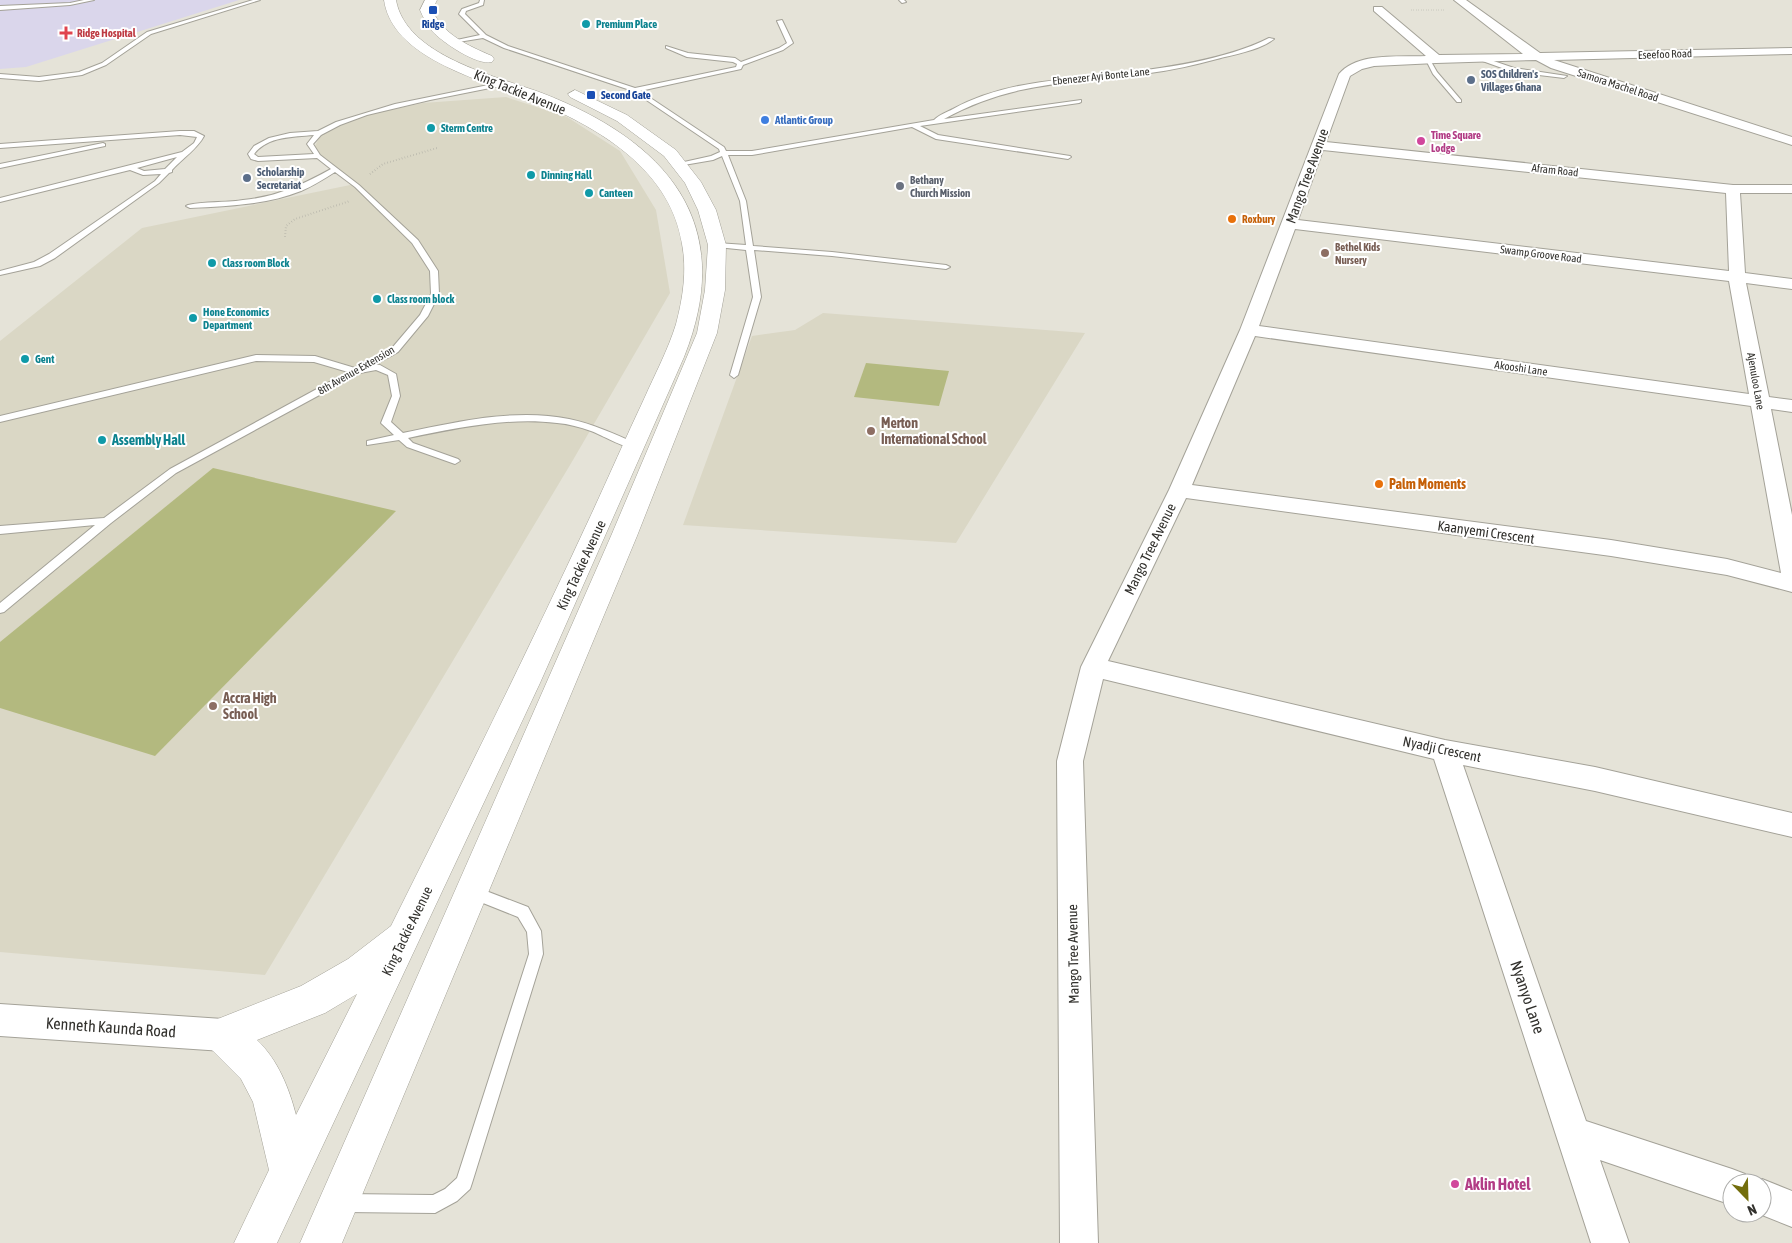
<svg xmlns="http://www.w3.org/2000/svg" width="1792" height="1243" viewBox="0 0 1792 1243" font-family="'Asap Condensed',sans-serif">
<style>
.built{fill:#dad7c5}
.medical{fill:#dad6eb}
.green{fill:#b3b97f}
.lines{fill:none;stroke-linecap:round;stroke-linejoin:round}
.lane-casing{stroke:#a4a298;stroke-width:2}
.street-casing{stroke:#a4a298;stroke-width:2}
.secondary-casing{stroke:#a4a298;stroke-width:1}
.path-far1{stroke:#adaca3;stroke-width:1;stroke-dasharray:0.5 2;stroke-linecap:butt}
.path{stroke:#adaca3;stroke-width:2;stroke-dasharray:0.5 2.5;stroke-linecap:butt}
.lane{fill:#fff;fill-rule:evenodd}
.street{fill:#fff;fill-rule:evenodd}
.secondary{fill:#fff;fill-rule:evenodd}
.transit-dot{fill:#1a4fb4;stroke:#fff;stroke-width:2}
.culture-dot{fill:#0f9aa8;stroke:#fff;stroke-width:2}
.health-dot{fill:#e0444e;stroke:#fff;stroke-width:2}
.service-dot{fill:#5c6f8a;stroke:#fff;stroke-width:2}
.shop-dot{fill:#3f7fe0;stroke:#fff;stroke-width:2}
.hotel-dot{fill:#d1479c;stroke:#fff;stroke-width:2}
.worship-dot{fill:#6b7280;stroke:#fff;stroke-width:2}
.food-dot{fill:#e8710a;stroke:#fff;stroke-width:2}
.education-dot{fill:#8d6e63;stroke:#fff;stroke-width:2}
.labels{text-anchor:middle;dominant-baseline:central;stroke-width:4;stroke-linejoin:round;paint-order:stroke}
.far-transit-label{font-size:11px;font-weight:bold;fill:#164399;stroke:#fff}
.far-culture-label{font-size:11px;font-weight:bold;fill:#0d838f;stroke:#fff;text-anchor:start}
.far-health-label{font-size:11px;font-weight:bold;fill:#be3a42;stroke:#fff;text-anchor:start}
.far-street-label{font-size:11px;fill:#32312d;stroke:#fff}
.far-service-label{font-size:11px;font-weight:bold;fill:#4e5e75;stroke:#fff;text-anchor:start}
.far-shop-label{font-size:11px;font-weight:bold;fill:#366cbe;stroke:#fff;text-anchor:start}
.far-hotel-label{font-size:11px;font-weight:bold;fill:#b23c85;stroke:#fff;text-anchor:start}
.far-worship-label{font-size:11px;font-weight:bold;fill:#5b616d;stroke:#fff;text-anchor:start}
.far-food-label{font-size:11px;font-weight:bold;fill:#c56008;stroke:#fff;text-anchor:start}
.far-education-label{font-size:11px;font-weight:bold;fill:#785e54;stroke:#fff;text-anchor:start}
.street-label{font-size:14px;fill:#32312d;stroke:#fff}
.education-label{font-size:14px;font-weight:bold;fill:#785e54;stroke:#fff;text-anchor:start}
.culture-label{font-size:14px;font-weight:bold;fill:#0d838f;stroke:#fff;text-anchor:start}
.food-label{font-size:14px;font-weight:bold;fill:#c56008;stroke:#fff;text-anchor:start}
.near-street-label{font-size:16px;fill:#32312d;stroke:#fff}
.near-hotel-label{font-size:16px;font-weight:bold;fill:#b23c85;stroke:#fff;text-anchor:start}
</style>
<rect width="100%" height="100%" fill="#e5e3d8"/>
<g class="built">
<polygon points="506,97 567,117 620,151 656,210 670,293 573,460 265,975 0,952 0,341 142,228 355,184 312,152 320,136 338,121 423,103"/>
<polygon points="823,313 1085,333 956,543 683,525 752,336 795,330"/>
</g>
<polygon class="medical" points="0,0 239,0 26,67 0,69"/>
<g class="green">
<polygon points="866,363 949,371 939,406 854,397"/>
<polygon points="213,468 396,511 155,756 0,708 0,642"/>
</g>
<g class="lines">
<defs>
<g id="lane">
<polygon points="84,0 94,0 70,5 0,10 0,6 70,3"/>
<polygon points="253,0 260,0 151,34 106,65 82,75 39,81 0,78 0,74 39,77 79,72 102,63 147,32"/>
<path d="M480 0H484L483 5 466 11 465 14 486 35 508 46 635 88 736 67 737 64 733 62 687 57 666 48V46L688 53 735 58 741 62 779 48 787 43 777 21 782 20 793 43 783 50 743 65 741 69 640 91 724 147 726 151H752L934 120C939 115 947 112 953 109 1002 82 1059 80 1113 74 1161 69 1226 60 1269 38L1274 39C1258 51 1235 54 1217 59 1195 65 1172 70 1150 73 1074 84 1014 80 944 119L1081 100V102L1079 103 920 126 938 135 1070 156 1071 157 1068 159 936 139 912 127 752 155H728L746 201 753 246 832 252 946 265 950 267 946 269 832 256 754 250 761 297 738 375 734 378 730 375 753 297 746 250 717 247 713 245 717 243 746 245 740 201 722 156 713 160 678 166 675 164 711 156 720 152 719 149 633 91 504 48 483 38 452 43V41L480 35 459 14 462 9 479 3Z"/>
<polygon points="899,0 904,0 906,2 902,3"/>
<polygon points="1479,56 1514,68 1567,76 1564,78 1513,72 1477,59"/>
<polygon points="1425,58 1429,58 1437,72 1461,100 1461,102 1457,102 1433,74"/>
<path d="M503 82 505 85 430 100 367 115 340 125 321 135 313 144 320 155 359 185 418 240 438 271 439 294 428 316 398 352 374 365H380L396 374 400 396 391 422 403 433C456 422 515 408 569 419 593 424 615 434 637 444V448C627 450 602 435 591 431 580 427 569 424 557 423 508 417 456 428 408 438L413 443 458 459 460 461 455 464 407 447 399 440 367 445V441L394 435 381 423 392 396 388 375 376 370 360 373 176 473 111 523 4 612 0 613V603L95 525 0 534V526L104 518 170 469 348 372 314 362 256 361 0 422V416L256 355 315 356 355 368 392 348 420 315 431 294 430 271 412 243 355 187 335 172C324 179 313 186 301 191 266 205 227 206 190 208L186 206 188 205C205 201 224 203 243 200 276 197 302 185 331 169L317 158 258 161 251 159 248 154 254 146 269 138 290 133 318 131 336 122 395 104ZM314 135 307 144 314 154 258 157 254 154C268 136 293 137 314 135Z"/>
<path d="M180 131H194L204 136C198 148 182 159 172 170V172L169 173 159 183 55 258 40 266 0 275V271L34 262 49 254 155 181 161 174 143 175 130 170 0 202V198L182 152 194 143 197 137 180 135 0 148V144ZM177 157 165 169 144 171 137 168Z"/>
<polygon points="103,143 105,144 105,146 0,168 0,164"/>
<polygon points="473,886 528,907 541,931 543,954 472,1183 470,1189 457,1201 435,1213 344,1212 338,1209 335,1203 338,1197 344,1194 433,1195 445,1189 457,1178 529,954 527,932 518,917 468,897 466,892 468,887"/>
</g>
<g id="street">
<path d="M1454 0H1466L1540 53 1792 48V54L1554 60 1792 137V145L1551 68 1536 60 1436 63 1374 66 1362 69 1350 76 1326 142 1733 185H1792V193H1740L1745 273 1792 279V289L1746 283 1769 397 1792 400V412L1771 409 1792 515V592L1727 575 1611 556 1186 498 1108 661 1445 740 1595 767 1792 813V837L1595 791 1463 765 1586 1121 1732 1169 1745 1174 1748 1183H1732V1205L1600 1160 1629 1243H1591L1434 759 1103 679 1083 761 1098 1243H1060L1057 761 1081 667 1169 490 1240 330 1339 74C1357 52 1400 57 1426 56L1374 11V7H1382L1439 55 1523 54ZM1323 150 1726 193 1729 271 1298 220ZM1295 229 1729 281 1749 394 1259 326ZM1255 336 1751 406 1781 573 1727 559 1611 540 1192 485Z"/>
<polygon points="0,1004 223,1019 235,1023 239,1035 235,1047 223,1051 0,1036"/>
<polygon points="1762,1179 1792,1191 1792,1227 1757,1213 1762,1213 1762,1183 1752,1183"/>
</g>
<g id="secondary">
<path d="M384 0H396C406 56 496 76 542 93 666 141 738 222 684 357L540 683 277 1243H234L269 1170 253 1102 241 1079 210 1048 204 1035 210 1022 301 986 348 959 391 926C459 790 527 653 591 515 609 476 626 437 644 399 655 374 668 350 676 324 683 298 687 270 682 244 671 175 610 135 551 108 501 84 393 65 384 0ZM357 994 296 1115C289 1088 278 1060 257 1040L325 1013Z"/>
<path d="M425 0H437L432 10C444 35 467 45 492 56L494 59 492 62C477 66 442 42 432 31 427 25 423 17 420 10Z"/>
<polygon points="575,90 627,115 676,150 701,182 716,210 726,245 725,290 717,333 637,536 342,1243 300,1243 611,536 697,333 705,290 708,245 698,210 685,183 664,156 617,121 570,97 568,94"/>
</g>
</defs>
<use href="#lane" class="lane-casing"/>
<use href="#street" class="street-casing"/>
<use href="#secondary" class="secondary-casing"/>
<polyline class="path-far1" points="1411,10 1445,10"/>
<g class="path">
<polyline points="370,174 383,164 437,148"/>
<polyline points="285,237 286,226 295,219 350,201"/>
</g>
<use href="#lane" class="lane"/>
<use href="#street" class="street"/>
<use href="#secondary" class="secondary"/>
</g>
<g class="transit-dot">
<rect x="428" y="5" width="10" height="10" rx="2.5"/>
<rect x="586" y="90" width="10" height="10" rx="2.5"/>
</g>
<g class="culture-dot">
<circle cx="586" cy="24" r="5"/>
<circle cx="431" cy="128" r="5"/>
<circle cx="531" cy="175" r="5"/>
<circle cx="589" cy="193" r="5"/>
<circle cx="212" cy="263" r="5"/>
<circle cx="377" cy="299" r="5"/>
<circle cx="193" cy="318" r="5"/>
<circle cx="25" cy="359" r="5"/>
<circle cx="102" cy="440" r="5"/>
</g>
<path class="health-dot" d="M63.5 25.5h5v5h5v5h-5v5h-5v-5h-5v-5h5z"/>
<g class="service-dot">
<circle cx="1471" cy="80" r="5"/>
<circle cx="247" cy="178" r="5"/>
</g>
<circle class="shop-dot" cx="765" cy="120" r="5"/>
<g class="hotel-dot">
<circle cx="1421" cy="141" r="5"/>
<circle cx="1455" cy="1184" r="5"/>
</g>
<circle class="worship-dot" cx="900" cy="186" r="5"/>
<g class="food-dot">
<circle cx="1232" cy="219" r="5"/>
<circle cx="1379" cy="484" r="5"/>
</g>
<g class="education-dot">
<circle cx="1325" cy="253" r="5"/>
<circle cx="871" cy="431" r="5"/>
<circle cx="213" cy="706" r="5"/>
</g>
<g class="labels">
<g class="far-transit-label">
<text x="433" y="24">Ridge</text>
<text x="601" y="95" text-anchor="start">Second Gate</text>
</g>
<g class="far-culture-label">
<text x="596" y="24">Premium Place</text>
<text x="441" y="128">Sterm Centre</text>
<text x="541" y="175">Dinning Hall</text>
<text x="599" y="193">Canteen</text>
<text x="222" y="263">Class room Block</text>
<text x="387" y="299">Class room block</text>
<text x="203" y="312">Hone Economics<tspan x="203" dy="13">Department</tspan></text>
<text x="35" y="359">Gent</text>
</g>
<g class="far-health-label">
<text x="77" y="33">Ridge Hospital</text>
</g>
<g class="far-street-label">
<text transform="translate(1665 54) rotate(-2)">Eseefoo Road</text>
<text transform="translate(1101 76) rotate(-6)">Ebenezer Ayi Bonte Lane</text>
<text transform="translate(1618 85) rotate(18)">Samora Machel Road</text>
<text transform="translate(1555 170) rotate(6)">Afram Road</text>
<text transform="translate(1541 254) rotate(7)">Swamp Groove Road</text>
<text transform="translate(1521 368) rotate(8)">Akooshi Lane</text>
<text transform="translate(356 370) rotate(-30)">8th Avenue Extension</text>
<text transform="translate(1756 381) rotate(80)">Ajenuloo Lane</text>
</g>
<g class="far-service-label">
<text x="1481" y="74">SOS Children's<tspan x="1481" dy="13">Villages Ghana</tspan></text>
<text x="257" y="172">Scholarship<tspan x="257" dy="13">Secretariat</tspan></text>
</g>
<g class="far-shop-label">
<text x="775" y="120">Atlantic Group</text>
</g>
<g class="far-hotel-label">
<text x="1431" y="135">Time Square<tspan x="1431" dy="13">Lodge</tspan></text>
</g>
<g class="far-worship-label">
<text x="910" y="180">Bethany<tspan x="910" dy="13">Church Mission</tspan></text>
</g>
<g class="far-food-label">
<text x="1242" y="219">Roxbury</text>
</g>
<g class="far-education-label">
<text x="1335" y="247">Bethel Kids<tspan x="1335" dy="13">Nursery</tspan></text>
</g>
<g class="street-label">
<text transform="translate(520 92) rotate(22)">King Tackie Avenue</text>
<text transform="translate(1307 176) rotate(-70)">Mango Tree Avenue</text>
<text transform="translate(1486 532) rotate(8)">Kaanyemi Crescent</text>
<text transform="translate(1150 549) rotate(-64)">Mango Tree Avenue</text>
<text transform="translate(581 565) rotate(-65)">King Tackie Avenue</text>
<text transform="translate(1442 749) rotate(12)">Nyadji Crescent</text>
<text transform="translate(407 931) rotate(-64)">King Tackie Avenue</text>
<text transform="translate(1073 954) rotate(-91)">Mango Tree Avenue</text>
</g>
<g class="education-label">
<text x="881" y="423">Merton<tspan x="881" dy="16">International School</tspan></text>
<text x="223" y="698">Accra High<tspan x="223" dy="16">School</tspan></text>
</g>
<g class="culture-label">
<text x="112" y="440">Assembly Hall</text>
</g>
<g class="food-label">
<text x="1389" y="484">Palm Moments</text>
</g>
<g class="near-street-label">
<text transform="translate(1528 997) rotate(71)">Nyanyo Lane</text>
<text transform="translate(111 1027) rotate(4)">Kenneth Kaunda Road</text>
</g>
<g class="near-hotel-label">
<text x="1465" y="1184">Aklin Hotel</text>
</g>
</g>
<g transform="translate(1747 1198) rotate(157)"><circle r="24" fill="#ffffff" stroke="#adadab"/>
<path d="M0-4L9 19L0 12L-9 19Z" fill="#736e0c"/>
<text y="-8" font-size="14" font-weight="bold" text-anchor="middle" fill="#32312d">N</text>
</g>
</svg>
